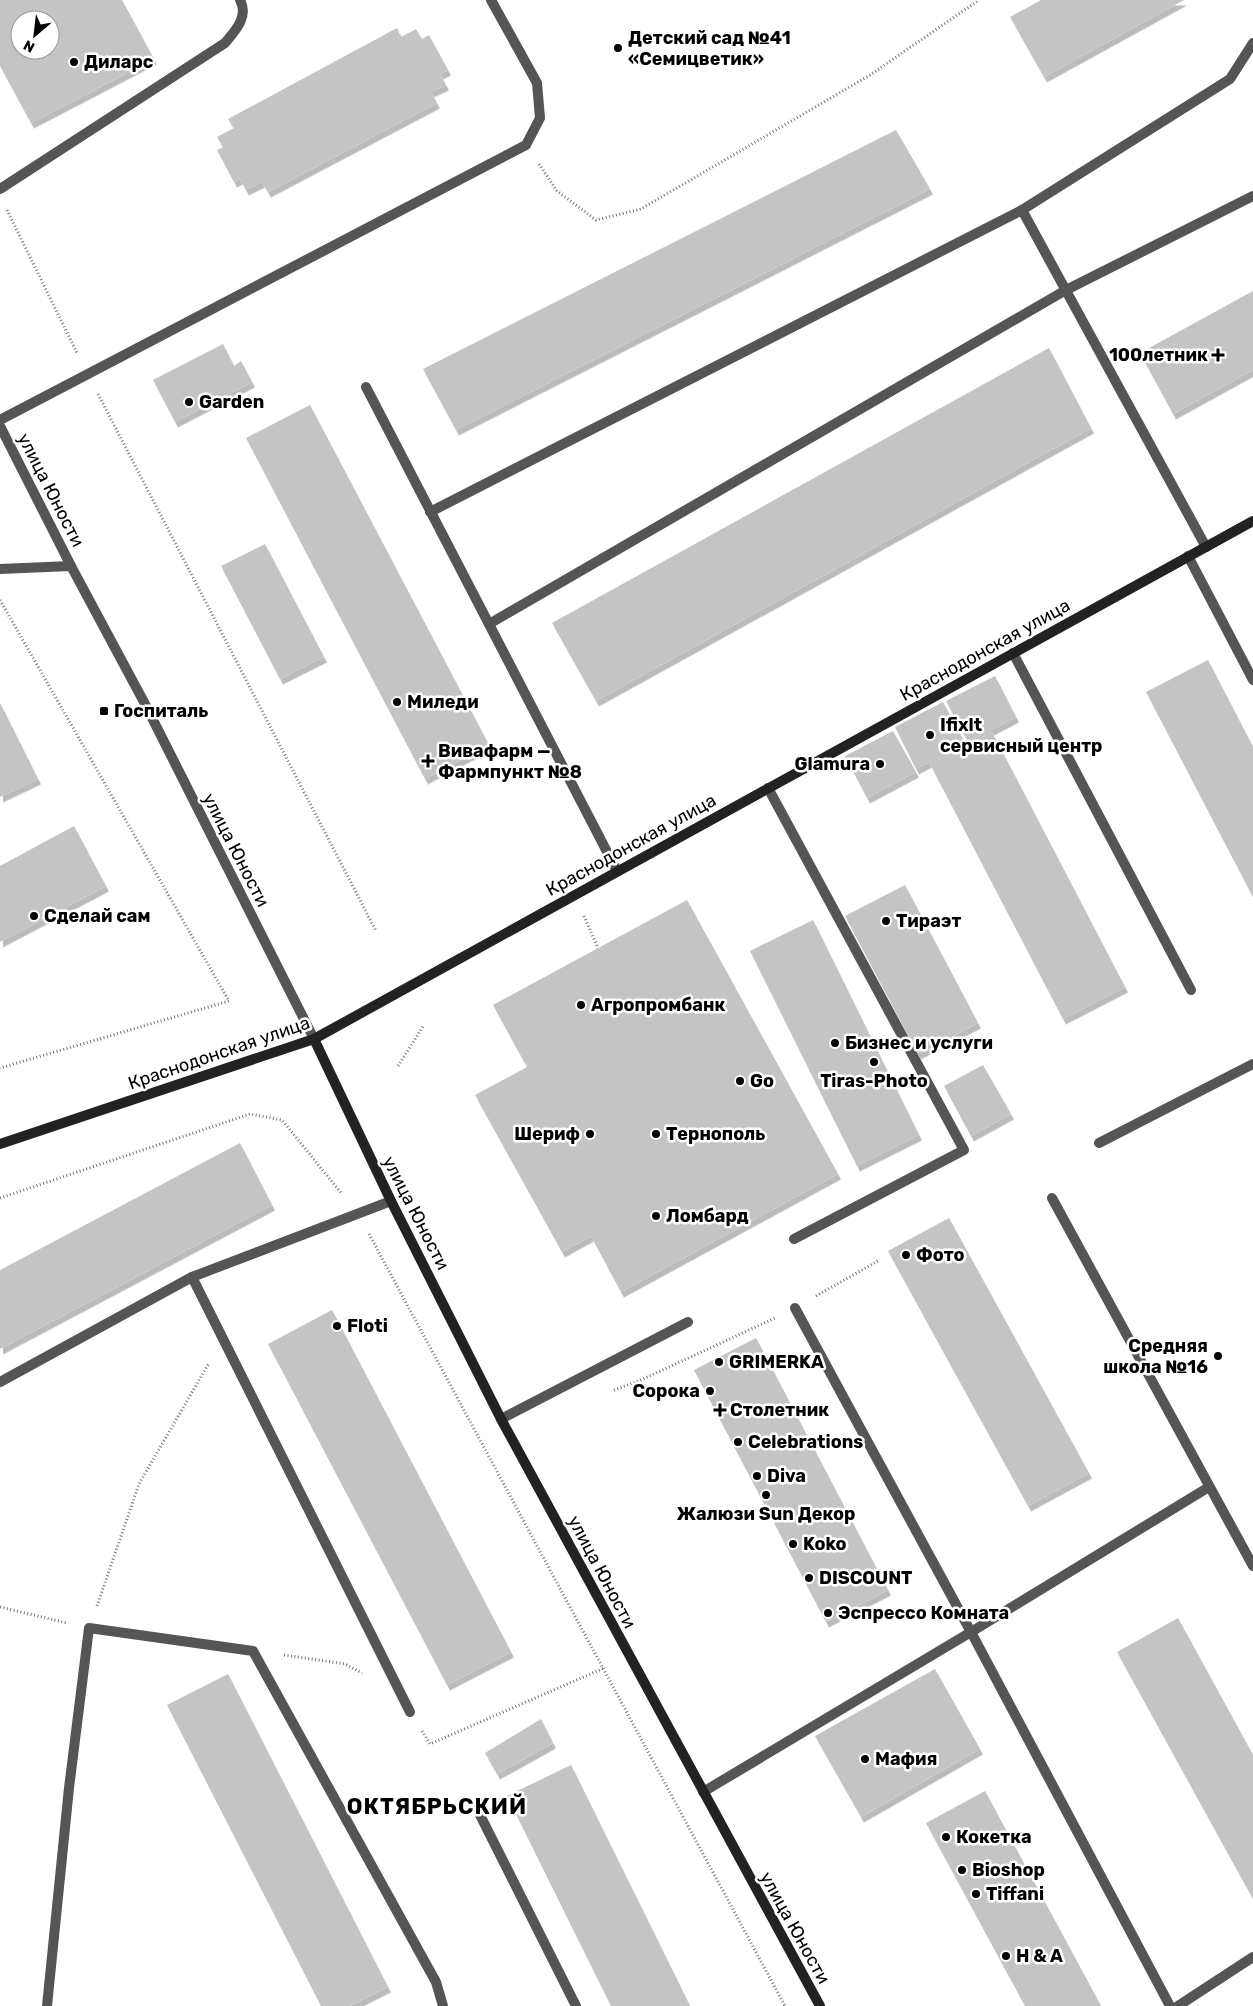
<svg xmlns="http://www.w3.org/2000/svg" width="1253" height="2006" viewBox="0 0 1253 2006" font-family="Rubik,sans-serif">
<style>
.building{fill:#c4c4c4;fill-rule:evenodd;filter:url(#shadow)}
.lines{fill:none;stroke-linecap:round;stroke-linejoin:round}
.path{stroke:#777;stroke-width:3;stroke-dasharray:1 2.5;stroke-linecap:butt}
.lane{stroke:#555;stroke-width:10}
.street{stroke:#555;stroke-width:10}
.secondary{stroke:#222;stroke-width:10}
.poi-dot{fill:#000;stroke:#fff;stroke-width:2}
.labels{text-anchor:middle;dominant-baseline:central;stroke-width:5;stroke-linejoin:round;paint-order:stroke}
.poi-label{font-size:18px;font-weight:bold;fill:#000;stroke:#fff;text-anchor:start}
.street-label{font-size:18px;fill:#000;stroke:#fff}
.district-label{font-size:22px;font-weight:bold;letter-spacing:1px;fill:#000;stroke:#fff}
</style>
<defs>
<filter id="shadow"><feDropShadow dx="3" dy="5.5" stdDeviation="0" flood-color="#0004"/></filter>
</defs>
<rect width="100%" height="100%" fill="#fff"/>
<g class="building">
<path d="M0 0H122L154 59 31 123 0 66ZM20 20H50V50H20Z"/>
<polygon points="1041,0 1184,0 1044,77 1010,17"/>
<polygon points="397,28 401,37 416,29 422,39 429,35 448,70 440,74 446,85 431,92 437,103 268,192 262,182 246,190 240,179 234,182 217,150 223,147 217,137 234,128 228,119"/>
<polygon points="896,130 930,189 456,430 423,369"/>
<polygon points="1253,291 1253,370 1173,414 1140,353"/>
<polygon points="223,344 234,366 241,361 252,382 175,422 153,380"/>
<polygon points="1049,348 1091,428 596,701 552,623"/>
<polygon points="310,405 489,745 425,779 246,438"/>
<polygon points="265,544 324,657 280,679 221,566"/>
<polygon points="1208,660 1253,747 1253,897 1146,692"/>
<polygon points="995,676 1016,717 968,742 946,701"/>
<polygon points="943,702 965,743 916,769 895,727"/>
<polygon points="0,703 38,779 0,797"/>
<polygon points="893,731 916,772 867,798 845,756"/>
<polygon points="992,732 1125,987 1063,1019 930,764"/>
<polygon points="74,826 106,886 0,942 0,866"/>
<polygon points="905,885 978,1023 918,1054 845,916"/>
<polygon points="687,900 838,1174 621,1292 591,1236 562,1252 475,1095 527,1067 493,1005"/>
<polygon points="813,920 919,1135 857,1166 750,951"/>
<polygon points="983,1065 1011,1114 971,1136 944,1086"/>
<polygon points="240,1143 272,1205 0,1349 0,1270"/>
<polygon points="949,1218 1089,1473 1028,1506 888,1251"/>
<polygon points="332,1310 511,1652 447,1685 268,1344"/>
<polygon points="756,1338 888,1590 826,1622 694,1370"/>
<polygon points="1178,1618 1253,1755 1253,1899 1117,1652"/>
<polygon points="935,1669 980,1749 861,1817 815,1736"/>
<polygon points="228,1674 388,1987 350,2006 321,2006 167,1705"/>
<polygon points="541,1719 553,1743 497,1774 485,1753"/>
<polygon points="571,1765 690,2006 611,2006 507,1796"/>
<polygon points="985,1791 1101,2006 1025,2006 926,1823"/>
</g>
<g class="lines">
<g class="path">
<polyline points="539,164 557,191 596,220 641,209 870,75 979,0"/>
<polyline points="7,210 77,353"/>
<polyline points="98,394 376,931"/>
<polyline points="0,600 229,1001 0,1068"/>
<polyline points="584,916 598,948"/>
<polyline points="398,1066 424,1025"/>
<polyline points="0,1198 250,1114 282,1120 342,1194"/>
<polyline points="369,1234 785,2006"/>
<polyline points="816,1296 878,1261"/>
<polyline points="614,1390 641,1380 775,1318"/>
<polyline points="97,1606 139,1484 209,1363"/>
<polyline points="0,1607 67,1623"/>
<polyline points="284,1655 345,1664 362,1673"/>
<polyline points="422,1731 430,1744 604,1668"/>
</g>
<g class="lane">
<path d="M0 189 225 43C235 31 249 17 240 0"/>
<polyline points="366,387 617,871"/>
<polyline points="430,512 1022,210"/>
<polyline points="1206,547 1022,210 1230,79 1253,43"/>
<polyline points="1188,556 1253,680"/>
<polyline points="0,569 71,566"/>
<polyline points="489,624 1066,290 1253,196"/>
<polyline points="1013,653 1191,990"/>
<polyline points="768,788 964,1150 794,1239"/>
<polyline points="1099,1143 1253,1064"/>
<polyline points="1052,1198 1253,1566"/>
<polyline points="192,1277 410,1712"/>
<polyline points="795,1308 971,1632 1209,1487"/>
<polyline points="0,1382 192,1277 391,1201"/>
<polyline points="501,1419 688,1322"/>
<polyline points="703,1792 971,1632 1170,2006"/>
<polyline points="480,1815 576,2006"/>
<polyline points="47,2006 69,1788 89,1628 253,1651 436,1982 443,2006"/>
<polyline points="1178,2006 1253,1957"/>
</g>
<g class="street">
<polyline points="0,420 526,145 540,118 537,83 491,0"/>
<polyline points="0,426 71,566 145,704 314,1039"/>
</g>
<g class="secondary">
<polyline points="314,1039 391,1201 501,1419 820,2006"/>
<polyline points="0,1144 314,1039 1253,521"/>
</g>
</g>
<g class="poi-dot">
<circle cx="618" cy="48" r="5"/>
<circle cx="74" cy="62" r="5"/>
<path d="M1215.5 347.5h5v5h5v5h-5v5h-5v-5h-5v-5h5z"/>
<circle cx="189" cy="402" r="5"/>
<circle cx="397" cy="702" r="5"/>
<rect x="99" y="706" width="10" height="10" rx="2.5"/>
<circle cx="930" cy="735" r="5"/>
<path d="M425.5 753.5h5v5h5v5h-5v5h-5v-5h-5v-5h5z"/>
<circle cx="880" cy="764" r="5"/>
<circle cx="34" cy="916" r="5"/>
<circle cx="886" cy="921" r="5"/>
<circle cx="581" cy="1005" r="5"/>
<circle cx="835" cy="1043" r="5"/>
<circle cx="874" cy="1062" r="5"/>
<circle cx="740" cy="1081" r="5"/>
<circle cx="590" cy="1134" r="5"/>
<circle cx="656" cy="1134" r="5"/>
<circle cx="656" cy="1216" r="5"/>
<circle cx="906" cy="1255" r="5"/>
<circle cx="337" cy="1326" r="5"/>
<circle cx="1218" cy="1356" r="5"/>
<circle cx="719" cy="1362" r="5"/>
<circle cx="710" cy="1391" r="5"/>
<path d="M717.5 1402.5h5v5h5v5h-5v5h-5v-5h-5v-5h5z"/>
<circle cx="738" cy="1442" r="5"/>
<circle cx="757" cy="1476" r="5"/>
<circle cx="766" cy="1495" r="5"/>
<circle cx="793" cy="1544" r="5"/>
<circle cx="809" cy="1578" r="5"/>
<circle cx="828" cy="1613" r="5"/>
<circle cx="865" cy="1759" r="5"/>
<circle cx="946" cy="1837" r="5"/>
<circle cx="962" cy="1870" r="5"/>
<circle cx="976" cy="1894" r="5"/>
<circle cx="1006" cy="1956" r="5"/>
</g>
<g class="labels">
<g class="poi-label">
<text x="628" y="38">Детский сад №41<tspan x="628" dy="21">«Семицветик»</tspan></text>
<text x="84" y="62">Диларс</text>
<text x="1208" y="355" text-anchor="end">100летник</text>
<text x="199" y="402">Garden</text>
<text x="407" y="702">Миледи</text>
<text x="114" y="711">Госпиталь</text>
<text x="940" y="725">Ifixlt<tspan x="940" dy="21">сервисный центр</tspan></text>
<text x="438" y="751">Вивафарм —<tspan x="438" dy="21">Фармпункт №8</tspan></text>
<text x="870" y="764" text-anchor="end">Glamura</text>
<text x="44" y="916">Сделай сам</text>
<text x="896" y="921">Тираэт</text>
<text x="591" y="1005">Агропромбанк</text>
<text x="845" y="1043">Бизнес и услуги</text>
<text x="750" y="1081">Go</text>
<text x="874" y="1081" text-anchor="middle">Tiras-Photo</text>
<text x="580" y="1134" text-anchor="end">Шериф</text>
<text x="666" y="1134">Тернополь</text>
<text x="666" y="1216">Ломбард</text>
<text x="916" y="1255">Фото</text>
<text x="347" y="1326">Floti</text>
<text x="1208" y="1346" text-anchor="end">Средняя<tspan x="1208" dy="21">школа №16</tspan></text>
<text x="729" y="1362">GRIMERKA</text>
<text x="700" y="1391" text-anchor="end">Сорока</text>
<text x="730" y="1410">Столетник</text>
<text x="748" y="1442">Сelebrations</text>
<text x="767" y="1476">Diva</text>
<text x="766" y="1514" text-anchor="middle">Жалюзи Sun Декор</text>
<text x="803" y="1544">Koko</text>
<text x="819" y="1578">DISCOUNT</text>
<text x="838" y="1613">Эспрессо Комната</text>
<text x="875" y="1759">Мафия</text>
<text x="956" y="1837">Кокетка</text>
<text x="972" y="1870">Bioshop</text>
<text x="986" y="1894">Tiffani</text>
<text x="1016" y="1956">H &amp; A</text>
</g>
<g class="street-label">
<text transform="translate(51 490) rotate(63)">улица Юности</text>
<text transform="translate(985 650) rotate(-29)">Краснодонская улица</text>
<text transform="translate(631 845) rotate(-29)">Краснодонская улица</text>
<text transform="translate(236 850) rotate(63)">улица Юности</text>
<text transform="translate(219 1053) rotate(-19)">Краснодонская улица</text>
<text transform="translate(416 1213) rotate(63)">улица Юности</text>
<text transform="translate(602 1572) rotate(62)">улица Юности</text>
<text transform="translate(795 1928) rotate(61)">улица Юности</text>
</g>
<g class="district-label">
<text x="437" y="1806">ОКТЯБРЬСКИЙ</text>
</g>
</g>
<g transform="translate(35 35) rotate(208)"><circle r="24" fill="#ffffff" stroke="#999999"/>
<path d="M0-4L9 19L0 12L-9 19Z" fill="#000000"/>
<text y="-8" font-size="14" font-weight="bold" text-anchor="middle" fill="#000000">N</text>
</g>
</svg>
